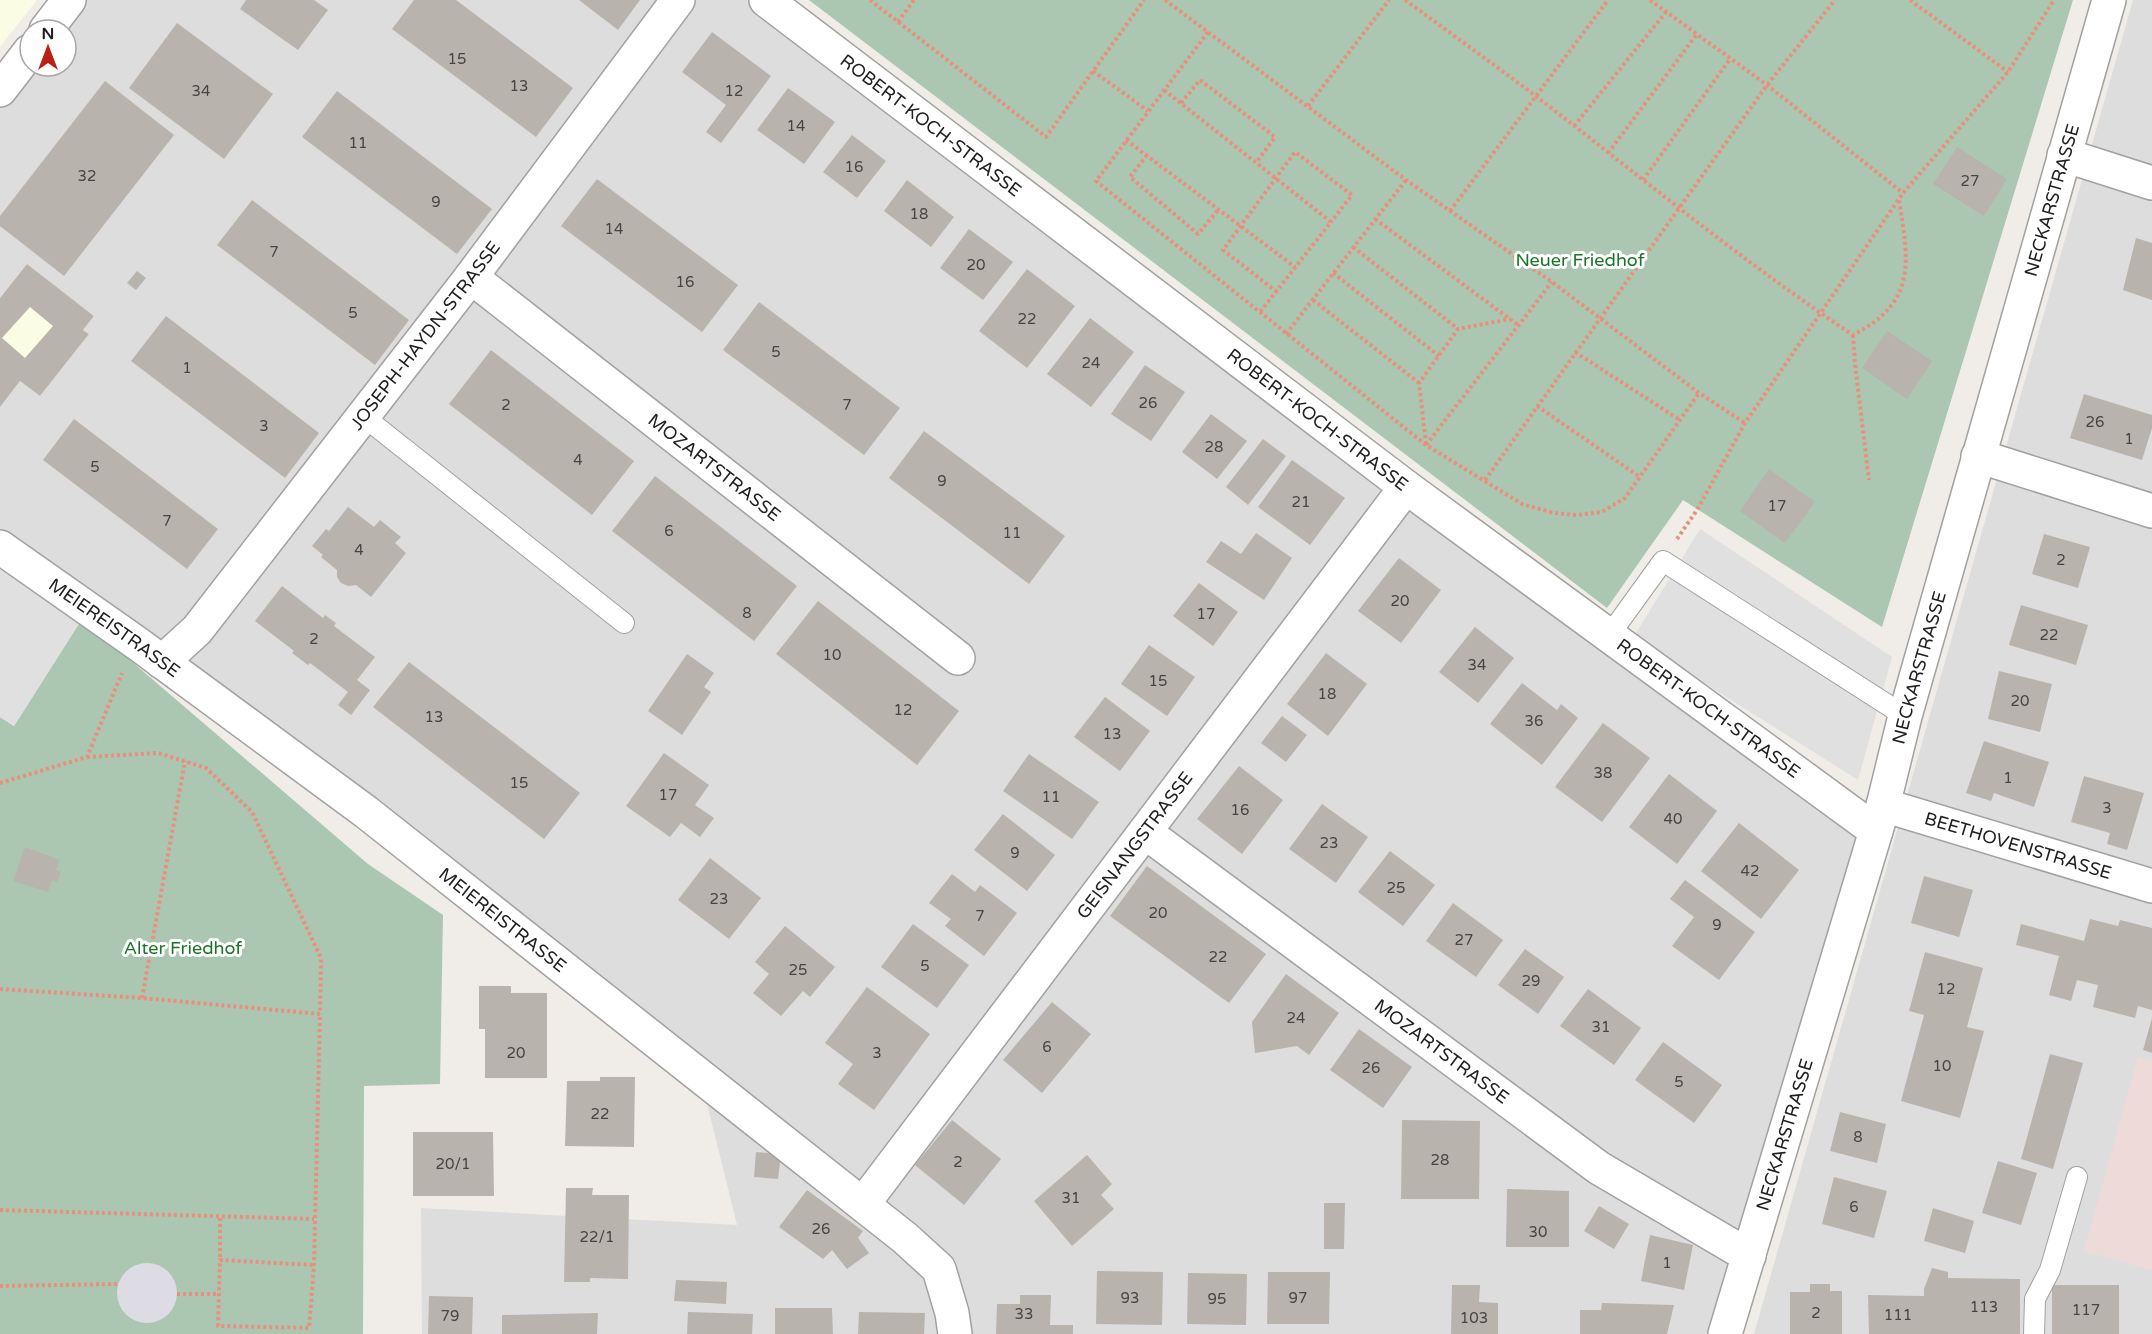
<svg xmlns="http://www.w3.org/2000/svg" width="2152" height="1334" viewBox="0 0 2152 1334" font-family="'Varela Round',sans-serif">
<style>
.residential{fill:#dedddd}
.commercial{fill:#eedbd9}
.education{fill:#fafce4}
.cemetery{fill:#abc6b1}
.parking{fill:#e0e0e0}
.plaza{fill:#dddce5}
.building{fill:#b9b3ad;fill-rule:evenodd}
.lines{fill:none;stroke-linecap:round;stroke-linejoin:round}
.service-casing{stroke:#a1a1a1;stroke-width:22}
.minor-casing{stroke:#a1a1a1;stroke-width:36}
.path{stroke:#eb8f7d;stroke-width:4;stroke-dasharray:3 3;stroke-linecap:butt}
.service{stroke:#fff;stroke-width:20}
.minor{stroke:#fff;stroke-width:33}
.labels{text-anchor:middle;dominant-baseline:central;stroke-width:6;stroke-linejoin:round;paint-order:stroke}
.number-label{font-size:15px;fill:#464543}
.street-label{font-size:18px;fill:#202020;stroke:#fff}
.park-label{font-size:18px;fill:#187426;stroke:#fff}
</style>
<rect width="100%" height="100%" fill="#f0ede8"/>
<g class="residential">
<polygon points="69,0 766,0 1608,637 1881,814 1725,1334 422,1334 421,1208 737,1225 700,1075 0,547 0,90 30,66 66,66 66,30"/>
<polygon points="2133,0 2152,0 2152,1334 1754,1334"/>
</g>
<polygon class="commercial" points="2138,1057 2152,1061 2152,1270 2084,1251"/>
<g class="education">
<polygon points="0,0 37,0 0,47"/>
<polygon points="27,264 94,316 83,330 89,334 40,396 20,381 0,407 0,298"/>
</g>
<g class="cemetery">
<polygon points="809,0 2073,0 1882,627 1683,500 1607,608"/>
<polygon points="82,619 368,864 443,915 440,1084 364,1086 363,1334 0,1334 0,717 14,726"/>
</g>
<g class="parking">
<polygon points="1700,529 1892,657 1858,780 1633,638"/>
<polygon points="0,562 82,619 14,726 0,717"/>
</g>
<circle class="plaza" cx="147" cy="1293" r="30"/>
<g class="building">
<polygon points="246,0 314,0 328,10 298,50 240,9"/>
<polygon points="414,0 456,0 573,88 536,137 392,29"/>
<polygon points="579,0 640,0 618,30"/>
<polygon points="177,23 273,94 224,159 129,88"/>
<polygon points="712,32 771,76 721,143 706,132 726,105 682,72"/>
<polygon points="105,81 174,135 64,276 0,226 0,216"/>
<polygon points="788,88 835,122 804,164 757,130"/>
<polygon points="337,91 492,209 457,254 302,137"/>
<polygon points="852,135 886,161 857,198 823,172"/>
<polygon points="1957,147 2007,179 1984,216 1933,184"/>
<polygon points="597,179 738,285 702,332 561,226"/>
<polygon points="907,180 954,217 931,247 884,211"/>
<polygon points="252,200 409,320 375,365 217,245"/>
<polygon points="969,229 1013,262 983,300 940,268"/>
<polygon points="2136,238 2152,243 2152,300 2123,290"/>
<path d="M27 264 94 316 83 330 89 334 40 396 20 381 0 407V298ZM30 307 53 326 25 358 2 338Z"/>
<polygon points="1027,269 1075,306 1027,368 979,331"/>
<polygon points="137,271 146,278 136,290 127,283"/>
<polygon points="759,302 900,408 864,455 723,350"/>
<polygon points="166,316 319,433 285,478 131,361"/>
<polygon points="1090,318 1134,352 1091,407 1047,374"/>
<polygon points="1887,331 1932,361 1907,399 1862,368"/>
<polygon points="491,350 634,461 592,515 449,404"/>
<polygon points="1145,365 1185,392 1151,441 1111,414"/>
<polygon points="2084,394 2152,415 2152,428 2142,460 2070,438"/>
<polygon points="1211,414 1247,441 1217,479 1182,452"/>
<polygon points="74,419 218,529 187,569 43,460"/>
<polygon points="924,431 1065,536 1029,584 889,478"/>
<polygon points="1263,439 1286,456 1248,505 1226,487"/>
<polygon points="1292,460 1345,498 1310,545 1258,507"/>
<polygon points="1769,469 1815,502 1785,543 1740,511"/>
<polygon points="655,476 797,586 754,641 612,531"/>
<polygon points="348,507 374,527 380,520 401,537 395,543 406,553 371,597 356,585 348,586 341,583 337,577 337,570 321,557 323,555 312,546 326,529 329,531"/>
<polygon points="1256,533 1292,558 1264,600 1206,562 1221,541 1241,554"/>
<polygon points="2044,534 2090,547 2078,588 2032,574"/>
<polygon points="1399,558 1441,590 1401,643 1358,611"/>
<polygon points="1199,583 1238,612 1213,646 1173,616"/>
<polygon points="282,586 323,618 325,615 336,623 334,626 375,657 357,680 370,690 351,715 338,705 348,692 310,663 308,665 292,653 294,651 255,621"/>
<polygon points="818,601 959,711 917,765 776,654"/>
<polygon points="2021,605 2088,625 2076,665 2009,645"/>
<polygon points="1475,627 1514,658 1478,703 1439,672"/>
<polygon points="1149,645 1195,677 1167,716 1121,684"/>
<polygon points="1326,653 1367,684 1328,736 1287,704"/>
<polygon points="687,654 714,673 704,687 711,692 682,735 648,711"/>
<polygon points="409,662 580,793 544,839 373,707"/>
<polygon points="1999,671 2052,684 2040,732 1988,719"/>
<polygon points="1522,683 1557,710 1561,704 1578,718 1542,765 1490,724"/>
<polygon points="1105,697 1150,731 1120,771 1074,737"/>
<polygon points="1282,716 1307,735 1286,762 1261,743"/>
<polygon points="1603,723 1650,758 1602,822 1555,787"/>
<polygon points="1984,741 2049,762 2034,807 1994,793 1991,801 1966,793"/>
<polygon points="664,753 709,785 695,805 714,818 700,837 681,823 670,837 626,806"/>
<polygon points="1029,754 1099,802 1072,839 1003,791"/>
<polygon points="1239,766 1283,800 1242,854 1197,819"/>
<polygon points="1669,774 1717,811 1677,864 1629,827"/>
<polygon points="2084,776 2144,793 2127,850 2107,844 2110,833 2071,822"/>
<polygon points="1322,804 1368,837 1336,883 1289,849"/>
<polygon points="1003,814 1055,855 1027,891 974,850"/>
<polygon points="1739,823 1799,870 1761,919 1701,871"/>
<polygon points="25,847 60,860 56,870 61,872 57,882 52,880 48,892 13,881"/>
<polygon points="1390,851 1435,885 1403,926 1358,892"/>
<polygon points="710,858 761,898 729,939 678,900"/>
<polygon points="1147,866 1266,954 1229,1003 1110,916"/>
<polygon points="952,874 975,892 980,885 1017,913 984,956 945,926 951,919 929,903"/>
<polygon points="1924,876 1973,890 1959,937 1911,923"/>
<polygon points="1685,880 1755,932 1719,980 1672,946 1694,917 1670,899"/>
<polygon points="1453,903 1503,940 1476,977 1426,941"/>
<polygon points="2090,919 2118,926 2120,920 2152,928 2152,1010 2138,1006 2135,1018 2093,1007 2098,985 2077,980 2071,1001 2049,995 2059,956 2016,945 2021,924 2084,941"/>
<polygon points="913,924 969,965 937,1008 881,967"/>
<polygon points="785,926 835,967 810,997 803,991 781,1016 753,993 769,974 755,962"/>
<polygon points="1525,949 1564,977 1538,1014 1498,985"/>
<polygon points="1925,952 1983,968 1967,1027 1984,1031 1960,1118 1901,1101 1924,1015 1909,1011"/>
<polygon points="1286,974 1339,1013 1309,1055 1297,1046 1255,1053 1252,1022"/>
<polygon points="479,986 511,986 511,993 547,993 547,1078 485,1078 485,1029 479,1029"/>
<polygon points="867,987 930,1034 874,1110 838,1084 853,1064 825,1043"/>
<polygon points="1588,989 1641,1028 1614,1065 1560,1026"/>
<polygon points="1052,1002 1091,1034 1042,1093 1003,1060"/>
<polygon points="2152,1018 2152,1053 2143,1050"/>
<polygon points="1359,1029 1412,1067 1383,1108 1330,1070"/>
<polygon points="1663,1042 1722,1085 1694,1123 1635,1080"/>
<polygon points="2050,1054 2083,1063 2053,1169 2021,1159"/>
<polygon points="600,1077 635,1077 634,1147 565,1146 567,1081 600,1081"/>
<polygon points="1840,1112 1886,1124 1877,1163 1830,1151"/>
<polygon points="952,1120 1001,1159 964,1205 915,1165"/>
<polygon points="1402,1120 1480,1121 1479,1199 1401,1199"/>
<polygon points="413,1132 493,1132 494,1196 413,1196"/>
<polygon points="756,1152 781,1154 778,1179 754,1177"/>
<polygon points="1087,1155 1112,1184 1101,1195 1114,1209 1072,1246 1034,1201"/>
<polygon points="1998,1161 2037,1173 2021,1225 1982,1213"/>
<polygon points="1834,1177 1887,1191 1874,1238 1822,1224"/>
<polygon points="566,1188 593,1188 592,1195 629,1195 628,1279 590,1278 590,1282 564,1282"/>
<polygon points="1507,1189 1569,1191 1569,1247 1506,1247"/>
<polygon points="807,1190 863,1231 858,1238 869,1253 847,1269 832,1250 823,1259 779,1227"/>
<polygon points="1324,1203 1345,1203 1344,1249 1324,1249"/>
<polygon points="1599,1206 1629,1224 1614,1249 1584,1231"/>
<polygon points="1933,1208 1974,1221 1965,1253 1924,1241"/>
<polygon points="1650,1235 1693,1245 1684,1290 1641,1281"/>
<polygon points="1932,1268 1948,1272 1948,1278 2020,1279 2020,1334 1869,1334 1868,1295 1924,1296 1924,1289"/>
<polygon points="1097,1271 1163,1272 1162,1325 1096,1324"/>
<polygon points="1268,1272 1330,1272 1329,1324 1267,1324"/>
<polygon points="1188,1273 1247,1274 1246,1325 1187,1324"/>
<polygon points="676,1280 727,1282 726,1304 674,1301"/>
<polygon points="1810,1284 1830,1284 1830,1291 1842,1291 1842,1334 1790,1334 1790,1292 1810,1292"/>
<polygon points="1452,1285 1480,1285 1479,1302 1498,1303 1498,1334 1451,1334"/>
<rect x="2052" y="1285" width="67" height="49"/>
<polygon points="1020,1295 1051,1295 1050,1325 1073,1325 1073,1334 996,1334 997,1304 1020,1304"/>
<polygon points="429,1296 473,1297 472,1334 428,1334"/>
<polygon points="1602,1303 1674,1305 1667,1334 1580,1334 1580,1310 1601,1310"/>
<polygon points="775,1308 832,1308 833,1334 775,1334"/>
<polygon points="688,1312 753,1314 752,1334 687,1334"/>
<polygon points="859,1312 925,1313 924,1334 858,1334"/>
<polygon points="598,1313 597,1334 502,1334 502,1315"/>
</g>
<g class="lines">
<defs>
<g id="service">
<polyline points="363,416 624,623"/>
<polyline points="1608,637 1663,561 1905,716"/>
<polyline points="2034,1334 2035,1299 2050,1270 2077,1177"/>
</g>
<g id="minor">
<path id="s1" d="M766 0 1406 487 1876 831"/>
<polyline points="46,30 69,0"/>
<polyline points="0,90 30,51"/>
<polyline points="2064,155 2152,183"/>
<path id="s2" d="M471 277 958 658"/>
<polyline points="1978,456 2152,511"/>
<path id="s3" d="M0 547 138 644 366 812 905 1238 939 1269 952 1313 955 1334"/>
<path id="s4" d="M162 662 197 630 471 277 678 0"/>
<path id="s5" d="M1883 805 2152 886"/>
<path id="s6" d="M1145 832 1599 1168 1749 1256"/>
<path id="s7" d="M863 1204 1406 487"/>
<path id="s8" d="M1725 1334 1881 814 1905 716 2109 0"/>
</g>
</defs>
<use href="#service" class="service-casing"/>
<use href="#minor" class="minor-casing"/>
<g class="path">
<polyline points="870,0 1046,137 1144,0"/>
<polyline points="1165,0 1406,180 1552,282 1699,393 1745,423"/>
<path d="M1405 0C1449 32 1493 64 1537 97 1641 177 1743 262 1853 335 1917 302 1909 262 1899 200"/>
<polyline points="1650,0 1767,85 1903,193"/>
<polyline points="1910,0 2008,72"/>
<polyline points="898,22 914,0"/>
<polyline points="1208,32 1096,181 1426,445 1522,504 1554,513 1577,515 1602,512 1625,498 1699,393"/>
<polyline points="1093,71 1148,111"/>
<polyline points="1164,90 1331,222 1260,312"/>
<polyline points="1181,103 1200,80 1275,137 1256,163"/>
<polyline points="1308,106 1389,0"/>
<polyline points="1574,126 1666,12"/>
<polyline points="1126,140 1295,267"/>
<polyline points="1608,153 1697,34"/>
<polyline points="1147,155 1130,177 1198,234 1219,209"/>
<polyline points="1643,180 1730,59"/>
<polyline points="1450,211 1608,0"/>
<polyline points="1375,219 1518,325"/>
<polyline points="1353,247 1458,329"/>
<polyline points="1333,273 1439,356"/>
<polyline points="1277,292 1223,250 1295,152 1352,195 1331,222"/>
<polyline points="1313,300 1419,383"/>
<polyline points="1286,334 1406,180"/>
<polyline points="1853,335 1855,364 1869,480"/>
<polyline points="1575,352 1680,420"/>
<polyline points="1537,406 1640,477"/>
<polyline points="1426,444 1419,383 1458,329 1510,319"/>
<polyline points="1426,445 1552,282"/>
<polyline points="1485,480 1767,85 1835,0"/>
<polyline points="1677,539 1697,510 1745,423 1903,193 2008,72 2054,0"/>
<polyline points="87,757 158,753 206,768 252,812 321,958 320,1014"/>
<polyline points="0,783 87,757 122,673"/>
<polyline points="0,989 142,998 320,1014 314,1265 309,1328 218,1326 220,1260 314,1265"/>
<polyline points="142,998 185,761"/>
<polyline points="0,1210 314,1219"/>
<polyline points="220,1218 220,1260"/>
<polyline points="0,1286 117,1284"/>
<polyline points="177,1294 218,1294"/>
</g>
<use href="#service" class="service"/>
<use href="#minor" class="minor"/>
</g>
<g class="labels">
<g class="number-label">
<text x="457" y="59">15</text>
<text x="519" y="86">13</text>
<text x="201" y="91">34</text>
<text x="734" y="91">12</text>
<text x="796" y="126">14</text>
<text x="358" y="143">11</text>
<text x="854" y="167">16</text>
<text x="87" y="176">32</text>
<text x="1970" y="181">27</text>
<text x="436" y="202">9</text>
<text x="919" y="214">18</text>
<text x="614" y="229">14</text>
<text x="274" y="252">7</text>
<text x="976" y="265">20</text>
<text x="685" y="282">16</text>
<text x="353" y="313">5</text>
<text x="1027" y="319">22</text>
<text x="776" y="352">5</text>
<text x="1091" y="363">24</text>
<text x="187" y="368">1</text>
<text x="1148" y="403">26</text>
<text x="506" y="405">2</text>
<text x="847" y="405">7</text>
<text x="2095" y="422">26</text>
<text x="264" y="426">3</text>
<text x="2129" y="439">1</text>
<text x="1214" y="447">28</text>
<text x="578" y="460">4</text>
<text x="95" y="467">5</text>
<text x="942" y="481">9</text>
<text x="1301" y="502">21</text>
<text x="1777" y="506">17</text>
<text x="167" y="521">7</text>
<text x="669" y="531">6</text>
<text x="1012" y="533">11</text>
<text x="359" y="550">4</text>
<text x="2061" y="560">2</text>
<text x="1400" y="601">20</text>
<text x="747" y="613">8</text>
<text x="1206" y="614">17</text>
<text x="2049" y="635">22</text>
<text x="314" y="639">2</text>
<text x="832" y="655">10</text>
<text x="1477" y="665">34</text>
<text x="1158" y="681">15</text>
<text x="1327" y="694">18</text>
<text x="2020" y="701">20</text>
<text x="903" y="710">12</text>
<text x="434" y="717">13</text>
<text x="1534" y="721">36</text>
<text x="1112" y="734">13</text>
<text x="1603" y="773">38</text>
<text x="2008" y="778">1</text>
<text x="519" y="783">15</text>
<text x="668" y="795">17</text>
<text x="1051" y="797">11</text>
<text x="2107" y="808">3</text>
<text x="1240" y="810">16</text>
<text x="1673" y="819">40</text>
<text x="1329" y="843">23</text>
<text x="1015" y="853">9</text>
<text x="1750" y="871">42</text>
<text x="1396" y="888">25</text>
<text x="719" y="899">23</text>
<text x="1158" y="913">20</text>
<text x="980" y="916">7</text>
<text x="1717" y="925">9</text>
<text x="1464" y="940">27</text>
<text x="1218" y="957">22</text>
<text x="925" y="966">5</text>
<text x="798" y="970">25</text>
<text x="1531" y="981">29</text>
<text x="1946" y="989">12</text>
<text x="1296" y="1018">24</text>
<text x="1601" y="1027">31</text>
<text x="1047" y="1047">6</text>
<text x="516" y="1053">20</text>
<text x="877" y="1053">3</text>
<text x="1942" y="1066">10</text>
<text x="1371" y="1068">26</text>
<text x="1679" y="1082">5</text>
<text x="600" y="1114">22</text>
<text x="1858" y="1137">8</text>
<text x="1440" y="1160">28</text>
<text x="958" y="1162">2</text>
<text x="453" y="1164">20/1</text>
<text x="1071" y="1198">31</text>
<text x="1854" y="1207">6</text>
<text x="821" y="1229">26</text>
<text x="1538" y="1232">30</text>
<text x="597" y="1237">22/1</text>
<text x="1667" y="1263">1</text>
<text x="1130" y="1298">93</text>
<text x="1298" y="1298">97</text>
<text x="1217" y="1299">95</text>
<text x="1984" y="1307">113</text>
<text x="2086" y="1310">117</text>
<text x="1816" y="1313">2</text>
<text x="1024" y="1314">33</text>
<text x="1898" y="1315">111</text>
<text x="450" y="1316">79</text>
<text x="1474" y="1318">103</text>
</g>
<g class="street-label">
<text stroke="none"><textPath href="#s1" startOffset="207">ROBERT-KOCH-STRASSE</textPath></text>
<text stroke="none"><textPath href="#s8" startOffset="1180">NECKARSTRASSE</textPath></text>
<text stroke="none"><textPath href="#s4" startOffset="420">JOSEPH-HAYDN-STRASSE</textPath></text>
<text stroke="none"><textPath href="#s1" startOffset="693">ROBERT-KOCH-STRASSE</textPath></text>
<text stroke="none"><textPath href="#s2" startOffset="309">MOZARTSTRASSE</textPath></text>
<text stroke="none"><textPath href="#s3" startOffset="140">MEIEREISTRASSE</textPath></text>
<text stroke="none"><textPath href="#s8" startOffset="694">NECKARSTRASSE</textPath></text>
<text stroke="none"><textPath href="#s1" startOffset="1179">ROBERT-KOCH-STRASSE</textPath></text>
<text stroke="none"><textPath href="#s7" startOffset="450">GEISNANGSTRASSE</textPath></text>
<text stroke="none"><textPath href="#s5" startOffset="141">BEETHOVENSTRASSE</textPath></text>
<text stroke="none"><textPath href="#s3" startOffset="626">MEIEREISTRASSE</textPath></text>
<text stroke="none"><textPath href="#s6" startOffset="369">MOZARTSTRASSE</textPath></text>
<text stroke="none"><textPath href="#s8" startOffset="208">NECKARSTRASSE</textPath></text>
</g>
<g class="park-label">
<text x="1580" y="260">Neuer Friedhof</text>
<text x="183" y="948">Alter Friedhof</text>
</g>
</g>
<g transform="translate(48 48)"><circle r="28" fill="#ffffff" stroke="#a6a6a6" stroke-width="1.5"/>
<path d="M0-4.5L10 22L0 15L-10 22Z" fill="#bb2015"/>
<text y="-9" font-size="16" font-weight="bold" text-anchor="middle" fill="#202020">N</text>
</g>
</svg>
